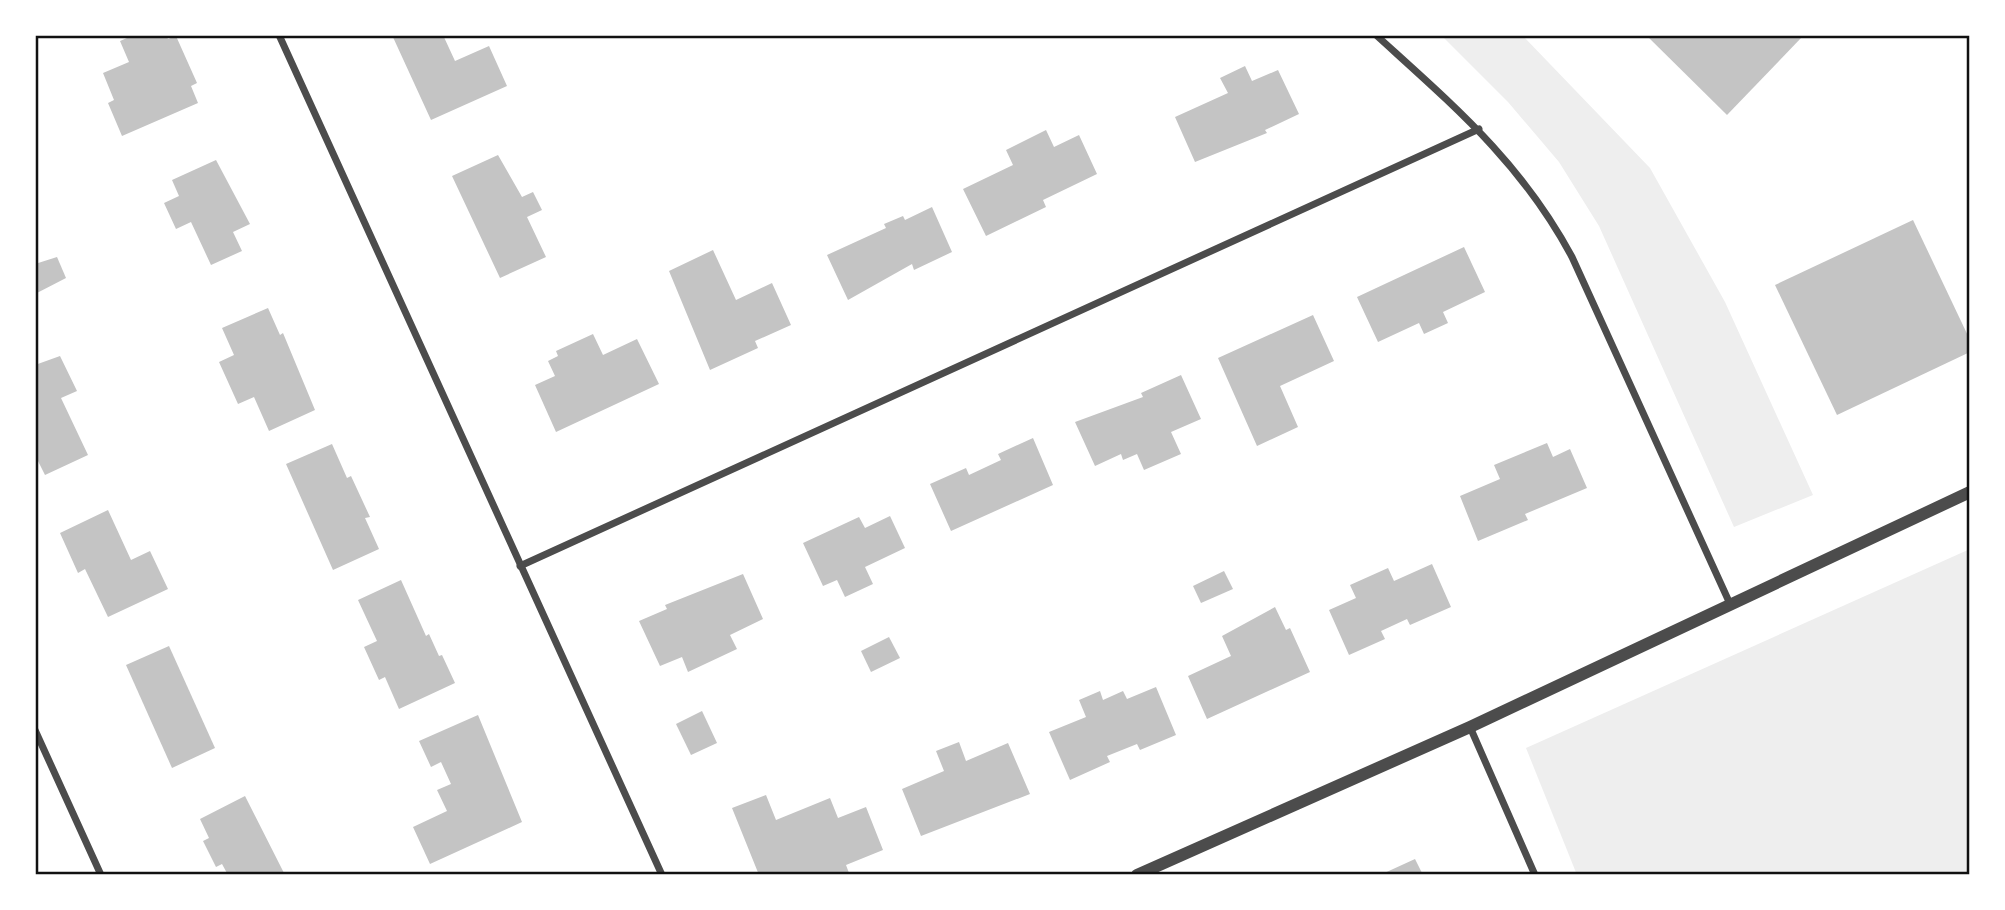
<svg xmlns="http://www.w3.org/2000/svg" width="2005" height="910" viewBox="0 0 2005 910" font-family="Inter,sans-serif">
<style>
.green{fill:#eee}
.building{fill:#c4c4c4}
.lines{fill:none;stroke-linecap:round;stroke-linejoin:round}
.minor{stroke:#4c4c4c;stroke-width:7}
.tertiary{stroke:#4c4c4c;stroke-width:12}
.neatline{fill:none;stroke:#111;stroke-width:2.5}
</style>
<rect width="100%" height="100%" fill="#fff"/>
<g class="green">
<polygon points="1441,35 1522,35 1650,168 1725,302 1813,495 1734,527 1599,226 1559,162 1508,102"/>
<polygon points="1970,549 1970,875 1577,875 1526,748"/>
</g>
<g class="building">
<polygon points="134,35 166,35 168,39 176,36 197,83 191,86 198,103 122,136 108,103 114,100 103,73 129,62 120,41"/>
<polygon points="392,35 443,35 455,61 489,46 507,86 431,120"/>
<polygon points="1646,35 1800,35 1802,37 1727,115"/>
<polygon points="1245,66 1252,81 1278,70 1299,114 1265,130 1267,133 1195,162 1175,117 1228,93 1220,78"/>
<polygon points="1046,130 1054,147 1079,135 1097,174 1043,200 1046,207 986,236 963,189 1013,165 1006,150"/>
<polygon points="498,155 522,197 533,192 542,210 527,217 546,257 500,278 452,176"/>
<polygon points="216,160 250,224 233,232 242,251 211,265 191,222 176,229 164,203 179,196 172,180"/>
<polygon points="932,207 952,252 914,270 912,264 848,300 827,255 886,228 884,224 903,216 905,220"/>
<polygon points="1913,220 1970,340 1970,352 1837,415 1775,285"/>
<polygon points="1464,247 1485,292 1443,312 1448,323 1424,334 1419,323 1378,342 1357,297"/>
<polygon points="713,250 736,300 772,283 791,325 755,341 758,348 710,370 669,271"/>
<polygon points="57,257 66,278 35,294 35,264"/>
<polygon points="268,308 280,335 283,333 315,410 269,431 254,397 238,404 219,362 234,355 222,328"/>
<polygon points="1313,315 1334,361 1280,386 1298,427 1257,446 1218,358"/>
<polygon points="593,334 603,355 637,339 659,384 556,432 535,385 555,376 548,361 558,356 556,351"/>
<polygon points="60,356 77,391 61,398 88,455 45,475 35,455 35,365"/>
<polygon points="1181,375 1201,419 1171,432 1181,454 1144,470 1137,454 1123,460 1121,454 1095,466 1075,422 1143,397 1141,393"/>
<polygon points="1033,438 1053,485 951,531 930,484 966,468 969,475 1001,460 998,454"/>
<polygon points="1547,443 1553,457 1570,449 1587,488 1525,514 1528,520 1478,541 1460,496 1500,479 1494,465"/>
<polygon points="332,444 347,478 351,476 370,517 365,518 379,549 333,570 286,464"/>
<polygon points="108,510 131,560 150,551 168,589 108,617 85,569 78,573 60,533"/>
<polygon points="890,516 905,548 865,567 873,584 845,597 837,580 823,586 803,543 859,517 865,528"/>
<polygon points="1432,564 1451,607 1410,625 1407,619 1381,631 1385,639 1349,655 1329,610 1356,598 1350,585 1388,568 1394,581"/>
<polygon points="1224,571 1233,589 1201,603 1193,586"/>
<polygon points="743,574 763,619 730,635 737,649 688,672 682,657 660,666 639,621 667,609 665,605"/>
<polygon points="401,580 426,636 429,634 439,656 442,655 455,683 399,709 385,677 379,680 364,647 377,641 358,600"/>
<polygon points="1275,607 1286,630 1290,628 1310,672 1207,719 1188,676 1231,656 1222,636"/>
<polygon points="889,637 900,658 871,672 861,651"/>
<polygon points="169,646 215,748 172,768 126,665"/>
<polygon points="1156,687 1176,735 1140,750 1137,744 1107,756 1110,762 1070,780 1049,732 1086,717 1079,700 1100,691 1103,700 1123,691 1127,699"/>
<polygon points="702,711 717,743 691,755 676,724"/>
<polygon points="478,715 522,822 430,864 413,827 447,811 437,790 451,784 441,762 431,767 419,741"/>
<polygon points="959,742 966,761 1008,743 1030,794 921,836 902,789 944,771 936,751"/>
<polygon points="766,795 776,820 830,798 838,818 866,807 883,850 846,865 849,873 844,875 759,875 732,808"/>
<polygon points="245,796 285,875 228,875 222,864 216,867 203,841 209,838 200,819"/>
<polygon points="1415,859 1423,875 1380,875"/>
</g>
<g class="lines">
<g class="minor">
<polyline points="279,35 662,875"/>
<path d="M1376 35C1454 106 1521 162 1572 257L1731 606"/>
<polyline points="520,566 1479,129"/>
<polyline points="1470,727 1535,875"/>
<polyline points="35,730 101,875"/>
</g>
<polyline class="tertiary" points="1137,875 1470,727 1970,492"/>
</g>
<rect width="2005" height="910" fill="none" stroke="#ffffff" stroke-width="74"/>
<rect x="37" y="37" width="1931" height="836" class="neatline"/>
</svg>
